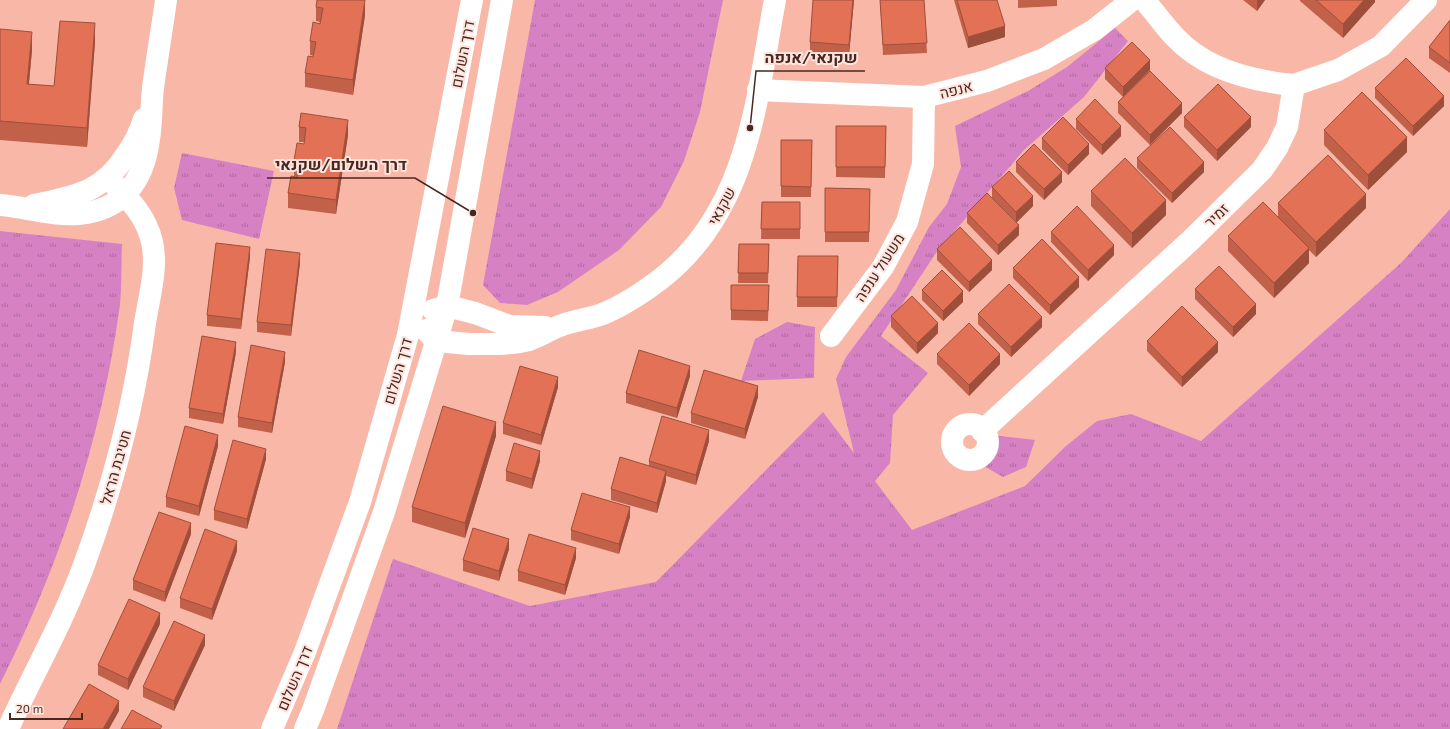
<svg xmlns="http://www.w3.org/2000/svg" width="1450" height="729" viewBox="0 0 1450 729" font-family="'Exo 2',Heebo,sans-serif">
<style>
.grass{fill:url(#grass-tufts)}
.lines{fill:none;stroke-linecap:round;stroke-linejoin:round}
.minor{stroke:#fff;stroke-width:22}
.tertiary{stroke:#fff;stroke-width:22}
.wall{fill:#c26149}
.shaded-wall{fill:#9e4f3c}
.building{fill:#e27155;stroke:#9e4f3c}
.labels{text-anchor:middle;dominant-baseline:central;stroke-width:4;stroke-linejoin:round;paint-order:stroke}
.street-label{font-size:15px;fill:#47271f;stroke:#fee4dd}
.leader{fill:none;stroke:#47271f;stroke-width:1.5}
.callout-dot{fill:#47271f;stroke:#fee4dd;stroke-width:1.5}
.callout-label{font-size:16px;text-anchor:middle;font-weight:bold;fill:#47271f;stroke:#fee4dd;stroke-width:4;stroke-linejoin:round;paint-order:stroke}
</style>
<defs>
<pattern id="grass-tufts" width="24" height="20" patternUnits="userSpaceOnUse"><rect width="24" height="20" fill="#d781c5"/><path d="M3 7l-1-3M5 7V3M7 7l1-3M15 17l-1-3M17 17v-4M19 17l1-3" fill="none" stroke="#b06a9f"/></pattern>
</defs>
<rect width="100%" height="100%" fill="#f9b8a7"/>
<g class="grass">
<polygon points="535,0 723,0 700,112 684,161 661,207 619,250 558,292 527,305 500,303 483,285"/>
<polygon points="1115,28 1128,41 1084,97 1024,150 936,253 881,336 928,373 893,415 890,463 875,481 912,530 1025,486 1066,446 1097,421 1131,414 1201,441 1401,263 1450,209 1450,729 337,729 393,559 530,606 656,582 823,412 854,453 836,379 846,357 896,290 929,227 947,204 961,167 955,126 1028,91 1067,67"/>
<polygon points="182,153 274,171 259,239 182,220 174,188"/>
<path d="M0 231 122 244C121 264 122 285 120 305 102 437 60 565 0 684Z"/>
<polygon points="787,322 815,327 814,378 741,381 755,339"/>
<polygon points="991,435 1035,440 1026,467 1003,477 980,464"/>
</g>
<g class="lines">
<g class="minor">
<path d="M1144 0C1155 12 1164 26 1176 38 1206 70 1252 81 1294 85"/>
<polyline points="758,90 924,97 987,81 1044,59 1094,30 1132,0"/>
<path d="M0 205C26 207 52 216 79 214 122 210 144 181 149 139 152 122 151 105 153 88 157 58 162 29 166 0"/>
<path d="M34 205C75 196 102 193 126 155 134 144 140 132 144 119"/>
<polyline points="475,313 509,326 545,327"/>
<polyline points="831,336 883,267 907,222 923,164 924,97"/>
<path d="M469 344C489 344 510 345 529 340 541 336 552 328 565 324 578 320 593 318 605 313 626 304 645 291 662 278 749 209 756 101 775 0"/>
<circle cx="970" cy="442" r="18"/>
<polyline points="982,431 1191,240 1262,170 1277,148 1287,127 1294,85 1338,70 1381,46 1426,0"/>
<path d="M8 729C33 674 63 622 84 565 113 486 134 406 145 323 149 297 158 268 152 242 146 215 128 198 109 179"/>
</g>
<g class="tertiary">
<polyline points="433,310 447,306 475,313"/>
<polyline points="426,330 436,341 469,344"/>
<polyline points="272,729 305,652 360,502 408,335 472,0"/>
<polyline points="305,729 313,710 384,512 447,306 502,0"/>
</g>
</g>
<g class="wall">
<polygon points="854,0 849,55 810,52 810,42"/>
<polygon points="880,0 924,0 927,53 883,55"/>
<polygon points="954,0 997,0 1005,37 968,48"/>
<polygon points="1018,0 1057,0 1057,6 1018,8"/>
<polygon points="1243,0 1265,0 1257,11"/>
<polygon points="1300,0 1375,0 1375,2 1343,38 1300,1"/>
<polygon points="316,7 365,15 353,95 305,87 305,73 314,56 310,55 310,41 320,22 316,21"/>
<polygon points="1450,20 1450,73 1429,58 1429,47"/>
<polygon points="0,29 32,50 29,84 54,86 95,42 87,147 0,140"/>
<polygon points="1105,68 1150,70 1123,97 1105,79"/>
<polygon points="1375,88 1444,106 1413,136 1375,98"/>
<polygon points="1118,102 1182,113 1150,145 1118,113"/>
<polygon points="301,113 348,135 336,214 288,208 288,193 297,176 294,176 294,161 304,144 304,142 299,142 299,127"/>
<polygon points="1184,117 1251,127 1217,161 1184,127"/>
<polygon points="1076,119 1121,136 1102,155 1076,129"/>
<polygon points="836,126 886,126 885,178 836,177"/>
<polygon points="1324,130 1407,152 1368,190 1324,145"/>
<polygon points="1042,138 1089,154 1068,175 1042,149"/>
<polygon points="781,140 812,140 811,197 781,197"/>
<polygon points="1137,158 1204,172 1172,203 1137,168"/>
<polygon points="1016,162 1062,182 1044,200 1016,172"/>
<polygon points="992,187 1033,206 1016,223 1019,235 998,255 967,223 967,213 992,198"/>
<polygon points="825,188 870,189 869,242 825,242"/>
<polygon points="1091,191 1166,215 1132,248 1091,206"/>
<polygon points="762,202 800,202 800,239 761,239"/>
<polygon points="1278,203 1366,208 1316,257 1309,250 1309,263 1274,298 1228,251 1228,236 1278,217"/>
<polygon points="1051,232 1114,255 1088,281 1051,242"/>
<polygon points="739,244 769,244 768,283 738,283"/>
<polygon points="937,249 992,270 969,292 937,260"/>
<polygon points="798,256 838,256 837,307 797,307"/>
<polygon points="250,257 241,329 207,326 207,315"/>
<polygon points="300,263 291,336 257,332 257,322"/>
<polygon points="1013,268 1079,287 1050,315 1013,278"/>
<polygon points="731,285 769,285 768,321 731,320"/>
<polygon points="1195,289 1256,314 1233,337 1195,299"/>
<polygon points="922,290 963,302 943,321 922,300"/>
<polygon points="978,314 1042,327 1011,357 978,324"/>
<polygon points="891,316 938,333 917,354 891,327"/>
<polygon points="1147,341 1218,352 1182,387 1147,351"/>
<polygon points="236,352 223,424 189,418 189,408"/>
<polygon points="937,354 1000,364 969,396 937,364"/>
<polygon points="285,362 272,433 238,427 238,417"/>
<polygon points="690,376 677,418 626,403 626,393"/>
<polygon points="558,387 541,445 503,434 503,423"/>
<polygon points="758,397 745,439 691,423 691,413"/>
<polygon points="496,436 465,538 412,522 412,507"/>
<polygon points="709,441 696,485 666,476 666,481 657,513 611,500 611,489 649,466 649,461"/>
<polygon points="218,446 199,516 166,507 166,497"/>
<polygon points="266,459 247,529 214,520 214,510"/>
<polygon points="540,461 532,489 506,481 506,471"/>
<polygon points="630,517 619,554 571,540 571,530"/>
<polygon points="191,534 165,602 133,590 133,580"/>
<polygon points="509,549 499,581 463,571 463,560"/>
<polygon points="237,551 212,620 180,608 180,598"/>
<polygon points="576,558 565,595 518,581 518,571"/>
<polygon points="160,624 128,690 98,675 98,665"/>
<polygon points="205,645 174,711 143,697 143,687"/>
</g>
<g class="shaded-wall">
<polygon points="365,0 365,15 353,95 353,80"/>
<polygon points="853,0 854,0 849,55 849,45"/>
<polygon points="1257,0 1265,0 1257,11"/>
<polygon points="1364,0 1375,0 1375,2 1343,38 1343,24"/>
<polygon points="95,23 95,42 87,147 87,128"/>
<polygon points="1005,26 1005,37 968,48 968,37"/>
<polygon points="32,32 32,50 27,103 27,84"/>
<polygon points="1150,60 1150,70 1123,97 1123,87"/>
<polygon points="1444,96 1444,106 1413,136 1413,126"/>
<polygon points="1182,103 1182,113 1150,145 1150,135"/>
<polygon points="1251,117 1251,127 1217,161 1217,150"/>
<polygon points="348,120 348,135 336,214 336,200"/>
<polygon points="1121,126 1121,136 1102,155 1102,145"/>
<polygon points="1407,137 1407,152 1368,190 1368,175"/>
<polygon points="1089,144 1089,154 1068,175 1068,165"/>
<polygon points="1204,162 1204,172 1172,203 1172,193"/>
<polygon points="1062,172 1062,182 1044,200 1044,189"/>
<polygon points="1366,194 1366,208 1316,257 1316,242"/>
<polygon points="1033,196 1033,206 1016,223 1016,212"/>
<polygon points="1166,200 1166,215 1132,248 1132,233"/>
<polygon points="1019,225 1019,235 998,255 998,245"/>
<polygon points="1114,245 1114,255 1088,281 1088,270"/>
<polygon points="250,247 250,257 241,329 241,319"/>
<polygon points="1309,248 1309,263 1274,298 1274,283"/>
<polygon points="300,253 300,263 291,336 291,325"/>
<polygon points="992,260 992,270 969,292 969,282"/>
<polygon points="1079,277 1079,287 1050,315 1050,305"/>
<polygon points="963,291 963,302 943,321 943,311"/>
<polygon points="1256,304 1256,314 1233,337 1233,327"/>
<polygon points="1042,317 1042,327 1011,357 1011,347"/>
<polygon points="938,323 938,333 917,354 917,343"/>
<polygon points="236,342 236,352 223,424 223,414"/>
<polygon points="1218,342 1218,352 1182,387 1182,377"/>
<polygon points="285,352 285,362 272,433 272,423"/>
<polygon points="1000,354 1000,364 969,396 969,385"/>
<polygon points="690,366 690,376 677,418 677,408"/>
<polygon points="558,377 558,387 541,445 541,435"/>
<polygon points="758,386 758,397 745,439 745,429"/>
<polygon points="496,422 496,436 465,538 465,523"/>
<polygon points="709,430 709,441 696,485 696,475"/>
<polygon points="218,435 218,446 199,516 199,506"/>
<polygon points="266,449 266,459 247,529 247,519"/>
<polygon points="540,451 540,461 532,489 532,479"/>
<polygon points="666,471 666,481 657,513 657,503"/>
<polygon points="630,507 630,517 619,554 619,544"/>
<polygon points="191,523 191,534 165,602 165,592"/>
<polygon points="509,539 509,549 499,581 499,571"/>
<polygon points="237,541 237,551 212,620 212,609"/>
<polygon points="576,548 576,558 565,595 565,585"/>
<polygon points="160,613 160,624 128,690 128,679"/>
<polygon points="205,635 205,645 174,711 174,701"/>
<polygon points="119,701 119,711 109,729 103,729"/>
</g>
<g class="building">
<polygon points="317,0 365,0 353,80 305,73 308,56 313,57 316,42 310,41 313,22 320,24 323,8 316,7"/>
<polygon points="813,0 853,0 849,45 810,42"/>
<polygon points="880,0 924,0 927,43 883,45"/>
<polygon points="957,0 997,0 1005,26 968,37"/>
<polygon points="1316,0 1364,0 1343,24"/>
<polygon points="1450,20 1450,63 1429,47"/>
<polygon points="60,21 95,23 87,128 0,121 0,29 32,32 27,84 54,86"/>
<polygon points="1132,42 1150,60 1123,87 1105,68"/>
<polygon points="1406,58 1444,96 1413,126 1375,88"/>
<polygon points="1150,71 1182,103 1150,135 1118,102"/>
<polygon points="1218,84 1251,117 1217,150 1184,117"/>
<polygon points="1362,92 1407,137 1368,175 1324,130"/>
<polygon points="1095,99 1121,126 1102,145 1076,119"/>
<polygon points="301,113 348,120 336,200 288,193 291,176 297,177 299,162 294,161 297,143 304,144 306,128 299,127"/>
<polygon points="1063,117 1089,144 1068,165 1042,138"/>
<polygon points="836,126 886,126 885,167 836,167"/>
<polygon points="1170,127 1204,162 1172,193 1137,158"/>
<polygon points="781,140 812,140 811,187 781,186"/>
<polygon points="1034,144 1062,172 1044,189 1016,162"/>
<polygon points="1328,155 1366,194 1316,242 1278,203"/>
<polygon points="1125,158 1166,200 1132,233 1091,191"/>
<polygon points="1009,171 1033,196 1016,212 992,187"/>
<polygon points="825,188 870,189 869,232 825,232"/>
<polygon points="987,193 1019,225 998,245 967,213"/>
<polygon points="762,202 800,202 800,229 761,229"/>
<polygon points="1263,202 1309,248 1274,283 1228,236"/>
<polygon points="1077,206 1114,245 1088,270 1051,232"/>
<polygon points="960,227 992,260 969,282 937,249"/>
<polygon points="1042,239 1079,277 1050,305 1013,268"/>
<polygon points="216,243 250,247 241,319 207,315"/>
<polygon points="739,244 769,244 768,273 738,273"/>
<polygon points="266,249 300,253 291,325 257,322"/>
<polygon points="798,256 838,256 837,297 797,297"/>
<polygon points="1219,266 1256,304 1233,327 1195,289"/>
<polygon points="942,270 963,291 943,311 922,290"/>
<polygon points="1009,284 1042,317 1011,347 978,314"/>
<polygon points="731,285 769,285 768,311 731,310"/>
<polygon points="912,296 938,323 917,343 891,316"/>
<polygon points="1182,306 1218,342 1182,377 1147,341"/>
<polygon points="969,323 1000,354 969,385 937,354"/>
<polygon points="202,336 236,342 223,414 189,408"/>
<polygon points="251,345 285,352 272,423 238,417"/>
<polygon points="639,350 690,366 677,408 626,393"/>
<polygon points="520,366 558,377 541,435 503,423"/>
<polygon points="704,370 758,386 745,429 691,413"/>
<polygon points="443,406 496,422 465,523 412,507"/>
<polygon points="662,416 709,430 696,475 649,461"/>
<polygon points="185,426 218,435 199,506 166,497"/>
<polygon points="233,440 266,449 247,519 214,510"/>
<polygon points="514,443 540,451 532,479 506,471"/>
<polygon points="620,457 666,471 657,503 611,489"/>
<polygon points="582,493 630,507 619,544 571,530"/>
<polygon points="159,512 191,523 165,592 133,580"/>
<polygon points="473,528 509,539 499,571 463,560"/>
<polygon points="205,529 237,541 212,609 180,598"/>
<polygon points="529,534 576,548 565,585 518,571"/>
<polygon points="129,599 160,613 128,679 98,665"/>
<polygon points="174,621 205,635 174,701 143,687"/>
<polygon points="89,684 119,701 103,729 63,729"/>
<polygon points="132,710 162,726 160,729 121,729"/>
</g>
<g class="labels">
<g class="street-label">
<text transform="translate(462 54) rotate(-79)">דרך השלום</text>
<text transform="translate(956 89) rotate(-14)">אנפה</text>
<text transform="translate(721 206) rotate(-62)">שקנאי</text>
<text transform="translate(1216 215) rotate(-44)">זמיר</text>
<text transform="translate(879 267) rotate(-57)">משעול ענפה</text>
<text transform="translate(397 371) rotate(-74)">דרך השלום</text>
<text transform="translate(115 467) rotate(-74)">חטיבת הראל</text>
<text transform="translate(294 678) rotate(-67)">דרך השלום</text>
</g>
</g>
<path class="leader" d="M750 128L756 71H865M473 213L415 178H267"/>
<g class="callout-dot">
<circle cx="750" cy="128" r="4"/>
<circle cx="473" cy="213" r="4"/>
</g>
<g class="callout-label">
<text x="811" y="63">שקנאי/אנפה</text>
<text x="341" y="170">דרך השלום/שקנאי</text>
</g>
<path d="M10 713v6h72v-6" fill="none" stroke="#47271f" stroke-width="2"/>
<text x="16" y="713" font-size="12" fill="#47271f" stroke="#fee4dd" stroke-width="3" paint-order="stroke">20 m</text>
</svg>
